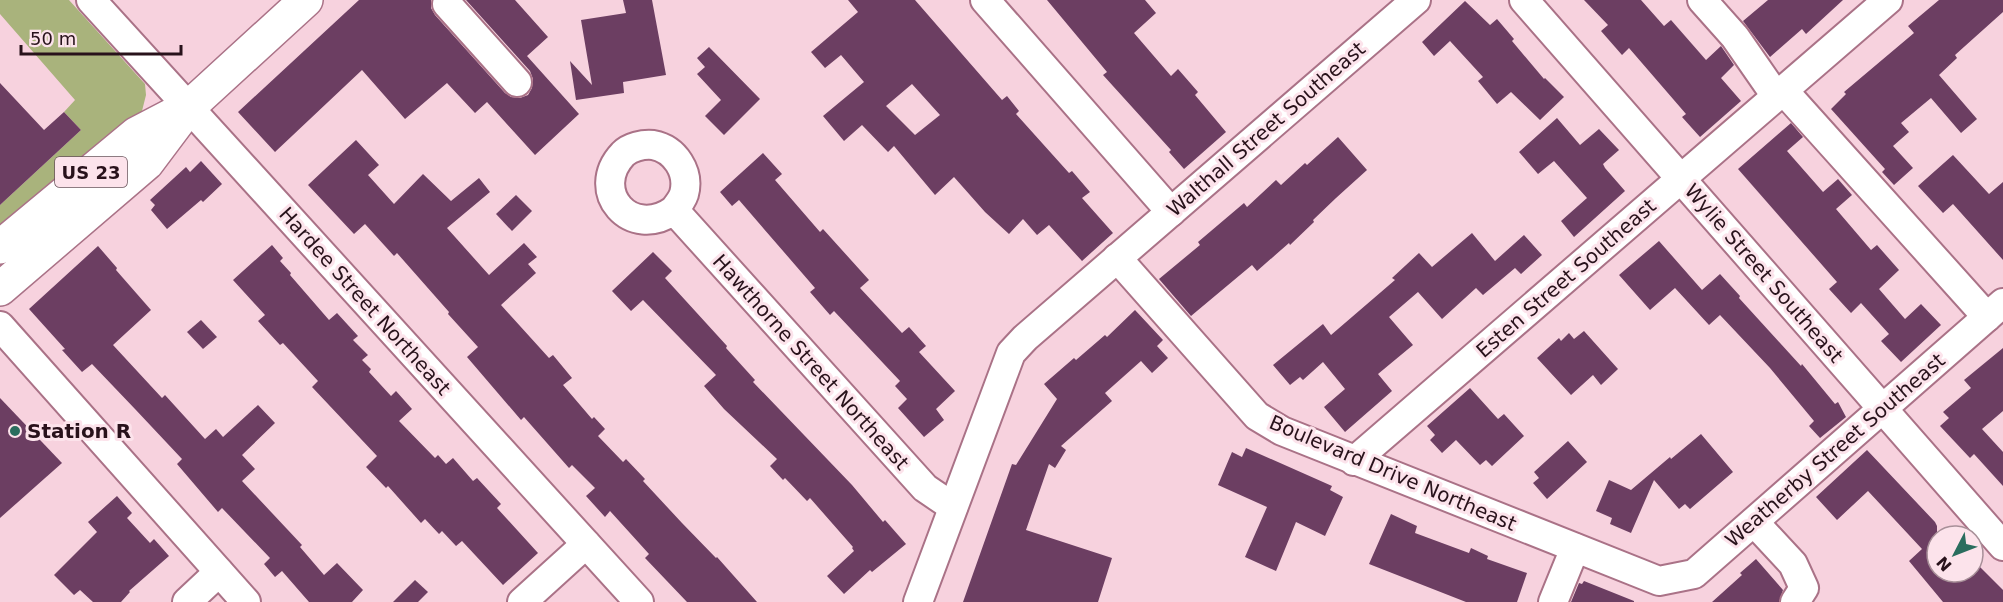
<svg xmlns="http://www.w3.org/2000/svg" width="2003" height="602" viewBox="0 0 2003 602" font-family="'DejaVu Sans',sans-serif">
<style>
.green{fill:#a9b37c}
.building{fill:#6c3e62;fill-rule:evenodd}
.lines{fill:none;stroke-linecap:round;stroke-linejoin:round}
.minor-casing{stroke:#aa7287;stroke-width:32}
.highway-casing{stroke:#aa7287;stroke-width:36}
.minor{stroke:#fff;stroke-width:28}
.highway{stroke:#fff;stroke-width:33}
.poi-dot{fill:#2a6d5e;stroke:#fce3eb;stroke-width:2}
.labels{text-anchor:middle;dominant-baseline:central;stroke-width:6;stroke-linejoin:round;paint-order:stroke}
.shield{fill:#fce3eb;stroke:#685159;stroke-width:1.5}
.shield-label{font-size:18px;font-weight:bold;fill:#28121b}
.street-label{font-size:20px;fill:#28121b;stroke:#fce3eb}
.poi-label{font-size:20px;font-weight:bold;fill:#28121b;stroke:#fce3eb;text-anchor:start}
</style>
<rect width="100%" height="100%" fill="#f7d2de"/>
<polygon class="green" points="0,0 69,0 145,84 146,95 140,119 0,232 0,205 81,130 64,112 75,100 0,14"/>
<g class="building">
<polygon points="359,0 431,0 431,8 435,15 505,93 511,97 520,98 528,95 532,88 533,79 530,71 466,0 515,0 548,37 527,56 579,114 535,155 487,102 475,113 447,83 405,119 362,70 275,152 238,112"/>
<polygon points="623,0 652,0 666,75 623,82 624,93 576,100 570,61 592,85 581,20 626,13"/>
<path d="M848 0H915L1002 100 1007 96 1019 111 1016 114 1069 173 1072 171 1090 192 1082 198 1113 233 1082 261 1049 225 1037 235 1023 219 1009 234 985 212 954 177 935 195 894 146 888 152 862 125 844 141 823 116 864 82 841 55 825 68 811 52 858 12ZM912 84 940 115 915 135 886 106Z"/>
<polygon points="1047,0 1145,0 1156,13 1134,33 1171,76 1178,69 1198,92 1195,95 1226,132 1184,169 1169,152 1171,150 1103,75 1107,72"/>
<polygon points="1584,0 1641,0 1664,26 1671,20 1706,60 1721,46 1734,65 1721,78 1741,101 1700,137 1682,117 1686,114 1629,48 1622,55 1601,31 1608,25"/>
<polygon points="1768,0 1843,0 1806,34 1802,29 1770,57 1743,21"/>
<polygon points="1939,0 2003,0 2003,12 1955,55 1957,58 1939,75 1977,119 1961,133 1931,98 1901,123 1909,132 1893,146 1913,168 1894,185 1882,172 1885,169 1831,109 1846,94 1844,92 1914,33 1908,26"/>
<polygon points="1465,1 1490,25 1497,19 1514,39 1512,41 1544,79 1545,78 1564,97 1540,120 1511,92 1497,104 1478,81 1483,77 1450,41 1434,56 1422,42"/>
<polygon points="709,47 760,99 724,135 705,116 721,100 697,74 705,67 697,58"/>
<polygon points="0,83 44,130 64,112 81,130 0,205"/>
<polygon points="1557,118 1580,145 1599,129 1619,150 1603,164 1605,168 1625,191 1574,237 1561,221 1587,198 1554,161 1538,174 1519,152"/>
<polygon points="1791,123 1803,137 1787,151 1823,192 1838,179 1852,195 1836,209 1871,250 1877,245 1899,270 1879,289 1905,319 1921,304 1941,325 1901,362 1881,341 1889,334 1861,303 1851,313 1829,289 1837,282 1738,169"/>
<polygon points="1338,137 1367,170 1336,198 1313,220 1314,222 1290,245 1289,243 1257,271 1252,265 1191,316 1159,279 1200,245 1198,242 1244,203 1247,207 1276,180 1281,185 1305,163 1307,165"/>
<polygon points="356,140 379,165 368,175 394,204 423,174 451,201 479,178 490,192 447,228 489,275 524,243 537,257 528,264 536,273 501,305 549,358 553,355 572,378 563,385 592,419 594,417 605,429 598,436 623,462 626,459 645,479 643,481 682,523 716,558 717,557 757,602 687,602 645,558 649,554 610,511 605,517 586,496 595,488 572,465 569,468 524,417 521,420 467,357 478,347 448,314 449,312 397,253 394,256 365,224 354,234 308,185"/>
<polygon points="763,153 782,174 775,180 820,232 823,229 869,280 860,288 902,333 909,327 926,346 919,352 955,391 936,409 944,420 924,437 898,408 907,399 895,386 900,381 834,311 830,315 810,292 815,288 739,200 732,206 720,192"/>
<polygon points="1953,155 1989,194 2003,182 2003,260 1953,204 1943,213 1918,186"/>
<polygon points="201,161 222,184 203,202 201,200 167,229 151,210 155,205 150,200 186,167 190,172"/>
<polygon points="516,195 532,211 512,231 496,214"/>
<polygon points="1472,233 1495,261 1524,235 1542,255 1521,274 1515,268 1483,295 1476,288 1442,319 1418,292 1389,317 1413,345 1378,374 1392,391 1345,432 1324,407 1345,389 1323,362 1303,380 1300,377 1290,385 1273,365 1323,324 1331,335 1395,280 1392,278 1419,253 1432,267"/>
<polygon points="1659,241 1702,290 1720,274 1740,296 1739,298 1801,366 1802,364 1835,404 1838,402 1846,417 1820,438 1809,426 1814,421 1770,368 1720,315 1709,325 1675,288 1650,310 1619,275"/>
<polygon points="272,245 283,258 280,261 291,273 290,275 329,320 337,313 358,336 353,340 368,355 362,360 371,369 369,372 391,396 396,391 412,409 399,421 435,458 438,455 446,464 453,458 473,481 477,478 501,504 497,508 538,553 503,585 462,541 456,546 442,531 439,534 425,519 421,523 388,486 386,488 366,467 377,456 312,387 318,381 283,343 280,345 258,321 265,315 233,280"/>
<polygon points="98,246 117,268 116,270 151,310 113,345 162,398 165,395 205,439 216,429 223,437 258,405 275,423 242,455 255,469 242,481 302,545 300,547 324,575 337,563 363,590 352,602 309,602 282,571 275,577 264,564 270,558 222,508 218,512 177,464 182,459 135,409 92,364 82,372 62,350 65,349 29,309"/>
<polygon points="653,252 672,271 665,278 727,346 726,348 755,380 753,382 852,485 883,522 885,520 906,544 872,572 870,570 844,594 827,576 854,551 852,548 853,547 810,498 807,501 785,478 783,480 770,466 777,459 724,409 704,386 716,375 643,300 631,311 612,291"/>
<polygon points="1135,310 1163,340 1157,346 1168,358 1152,373 1141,361 1105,393 1112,401 1061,446 1066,450 1055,468 1049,464 1026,530 1112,558 1098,602 963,602 1012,464 1016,465 1057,399 1044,384 1074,358 1076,360 1105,335 1107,337"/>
<polygon points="201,320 217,337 203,349 187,332"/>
<polygon points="1584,331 1618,369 1601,385 1593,375 1571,395 1537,358 1559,338 1561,341 1569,333 1574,339"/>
<polygon points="2003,348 2003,411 1982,429 2003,452 2003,486 1974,454 1970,458 1940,426 1949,418 1943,412 1971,388 1964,380"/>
<polygon points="1470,388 1498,419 1504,414 1524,436 1492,466 1486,460 1480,465 1456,440 1442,453 1430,440 1435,435 1427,426"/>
<polygon points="0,398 62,463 0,518"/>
<polygon points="1701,434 1733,472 1690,509 1685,504 1679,509 1654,480 1631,533 1610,524 1612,518 1596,511 1609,480 1631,490 1670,457 1671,459"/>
<polygon points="1568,441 1587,462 1547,499 1533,483 1539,478 1534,472"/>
<polygon points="1246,448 1332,486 1330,490 1343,497 1325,536 1296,522 1276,571 1245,557 1267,507 1218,485 1232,452 1242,457"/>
<polygon points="1867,450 1935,522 1937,526 1937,572 1973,572 1979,566 2003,590 2003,602 1943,602 1909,561 1922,549 1868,491 1837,520 1816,497"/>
<polygon points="117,496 132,513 127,518 139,531 150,543 154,539 169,556 129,591 130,592 121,602 93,602 80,590 74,595 54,575 97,532 88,522"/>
<polygon points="1391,514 1417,526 1415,533 1469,553 1471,548 1488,556 1487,559 1527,573 1517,602 1466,602 1369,564"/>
<polygon points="1756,559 1783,590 1779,602 1712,602 1742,575 1740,573"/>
<polygon points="415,580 428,592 418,602 393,602"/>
<polygon points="1584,581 1634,601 1634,602 1571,602 1579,583 1582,584"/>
</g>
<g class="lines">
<defs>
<g id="minor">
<polyline points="91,0 639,602"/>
<polyline points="985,0 1171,212"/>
<polyline points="1524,0 2003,546"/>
<polyline points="1702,0 1735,37 1776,96"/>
<polyline points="447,4 517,82"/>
<polyline points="1783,90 1987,317"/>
<path d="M674 210C678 205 682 200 684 194 690 172 675 149 653 145 643 144 630 147 623 154 588 191 631 241 674 210L925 488 953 507"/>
<polyline points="1117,258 1257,416 1282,431 1659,581 1694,574 2003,303"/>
<polyline points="0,326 246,602"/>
<polyline points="1354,461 1888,0"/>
<polyline points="1754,522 1793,564 1804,588 1795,602"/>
<polyline points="187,602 219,572"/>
<polyline points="522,602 586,544"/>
<polyline points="918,602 1011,353 1025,338 1416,0"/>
<polyline points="1553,602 1575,548"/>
</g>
<g id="highway">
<polyline points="0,247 136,134 182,110"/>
<polyline points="0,289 147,163 189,107 306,0"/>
</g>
</defs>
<use href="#minor" class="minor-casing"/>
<use href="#highway" class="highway-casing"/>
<use href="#minor" class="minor"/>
<use href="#highway" class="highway"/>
</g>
<circle class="poi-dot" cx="15" cy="431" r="6"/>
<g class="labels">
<rect class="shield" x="55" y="157" width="72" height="30" rx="4.5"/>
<g class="shield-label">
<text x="91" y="172">US 23</text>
</g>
<g class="street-label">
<text transform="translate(1266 129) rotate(-41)">Walthall Street Southeast</text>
<text transform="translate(1764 273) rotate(49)">Wylie Street Southeast</text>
<text transform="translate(1566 278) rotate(-41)">Esten Street Southeast</text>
<text transform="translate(365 301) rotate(48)">Hardee Street Northeast</text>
<text transform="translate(811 362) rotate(48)">Hawthorne Street Northeast</text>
<text transform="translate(1835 450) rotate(-41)">Weatherby Street Southeast</text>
<text transform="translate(1393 473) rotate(23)">Boulevard Drive Northeast</text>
</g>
<g class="poi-label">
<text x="27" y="431">Station R</text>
</g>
</g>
<g transform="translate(1955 554) rotate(228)"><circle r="28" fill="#fce3eb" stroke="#a78f98" stroke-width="1.5"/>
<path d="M0-4.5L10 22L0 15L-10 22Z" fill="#2a6d5e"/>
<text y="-9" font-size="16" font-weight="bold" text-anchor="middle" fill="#28121b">N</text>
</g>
<path d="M21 45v9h160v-9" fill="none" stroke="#28121b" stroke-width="3"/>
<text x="30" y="45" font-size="18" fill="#28121b" stroke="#fce3eb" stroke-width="4.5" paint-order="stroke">50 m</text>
</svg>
